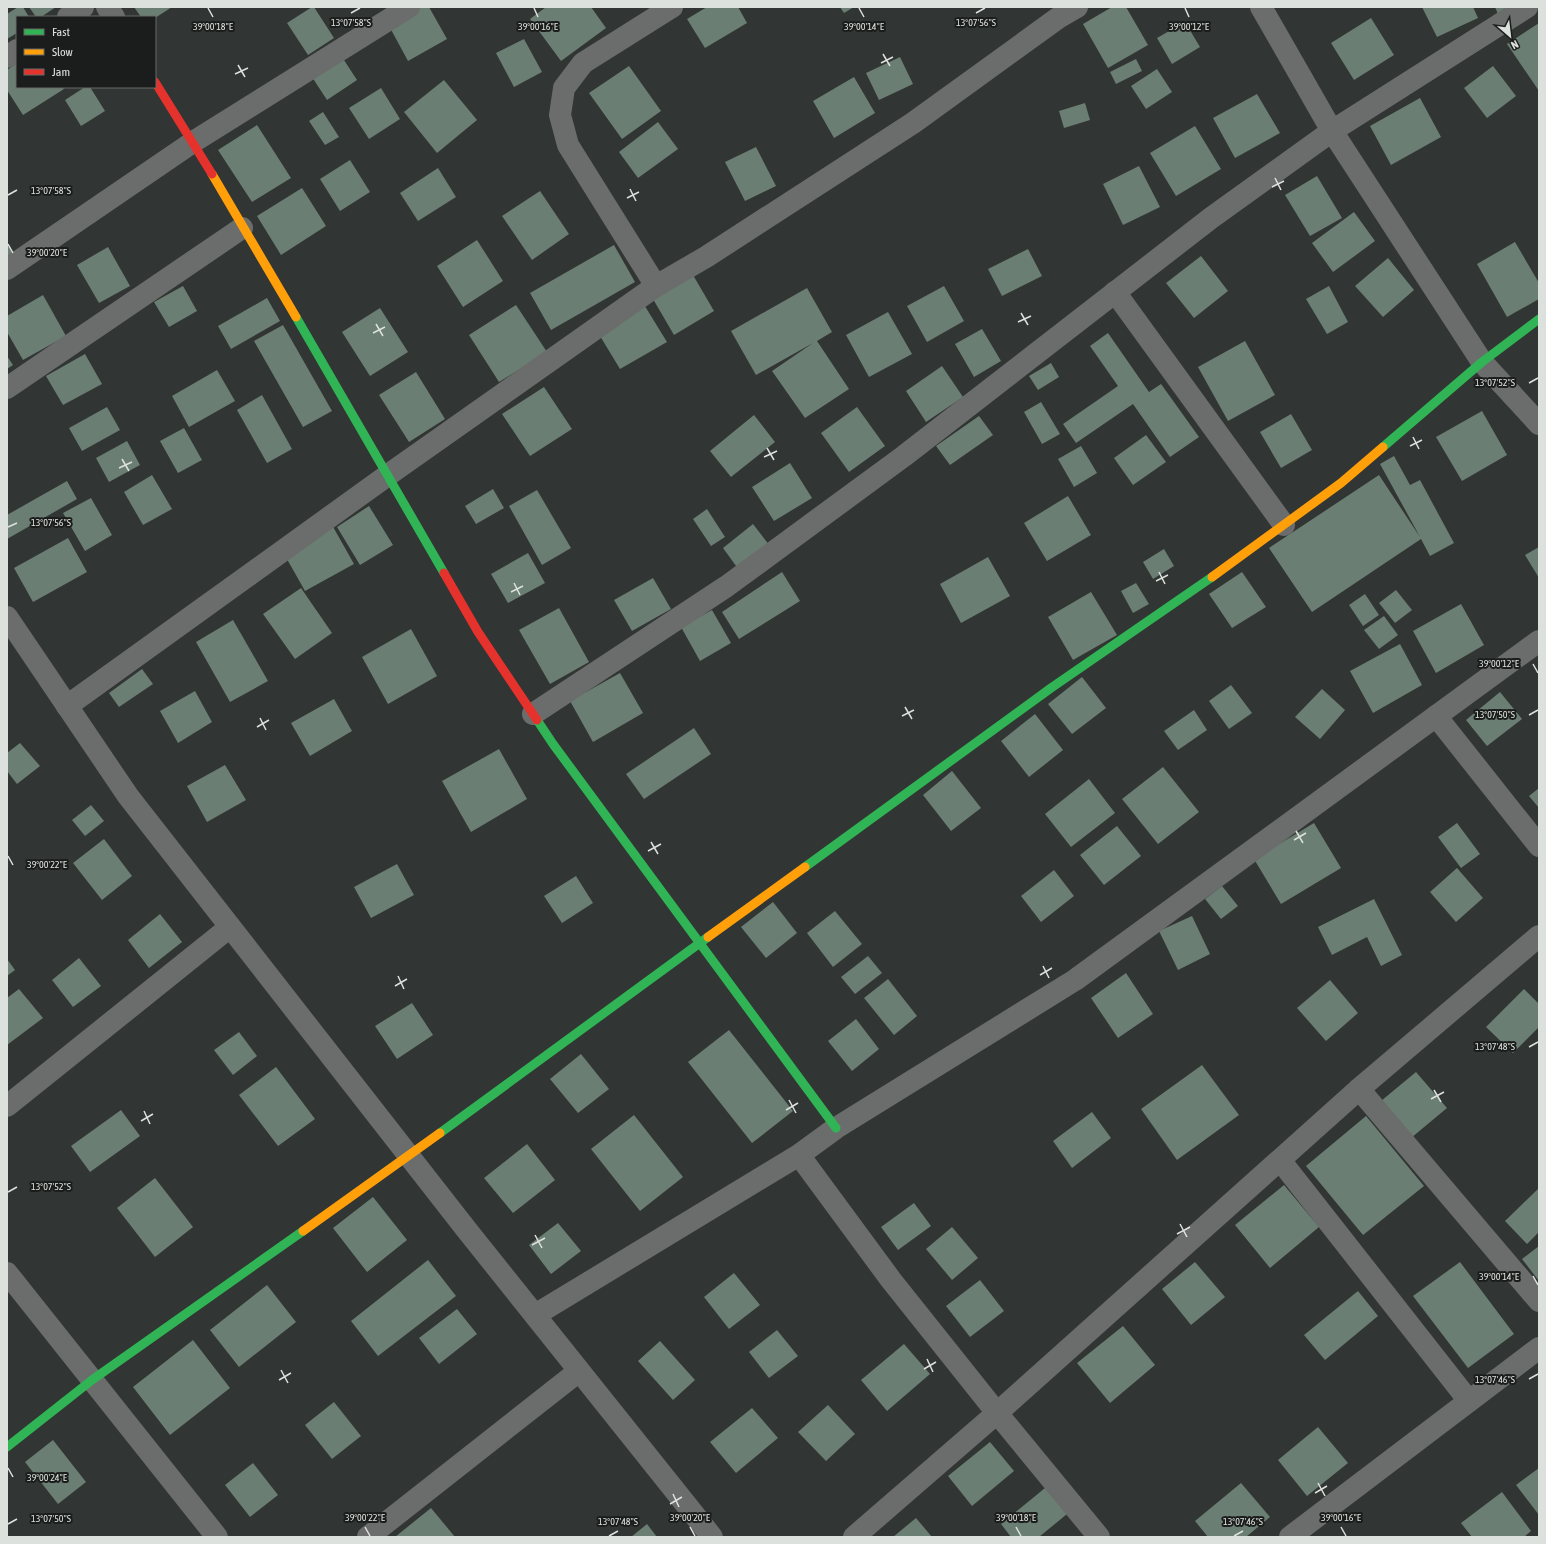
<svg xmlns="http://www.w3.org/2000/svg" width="1546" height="1544" viewBox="0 0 1546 1544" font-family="'Asap Condensed',sans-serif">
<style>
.building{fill:#6b7e73}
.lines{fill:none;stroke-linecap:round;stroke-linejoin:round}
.street{stroke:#6b6d6c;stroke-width:22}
.fast{stroke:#30b455;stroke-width:9}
.slow{stroke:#ff9f0a;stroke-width:9}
.jam{stroke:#e5322d;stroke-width:9}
.ticks{fill:none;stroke:#dde1de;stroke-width:1.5}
.ticks-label{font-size:10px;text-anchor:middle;fill:#dde1de;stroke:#1a1d1b;stroke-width:4;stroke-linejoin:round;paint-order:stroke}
</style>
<rect width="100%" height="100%" fill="#313533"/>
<g class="building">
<polygon points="18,7 23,7 29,17 17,17 17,33 7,39 7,14"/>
<polygon points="29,7 56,7 41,17 36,17"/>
<polygon points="134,7 172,7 155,18 141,17"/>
<polygon points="312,7 314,7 334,38 308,55 287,23"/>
<polygon points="418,7 429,7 447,39 408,61 388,24"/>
<polygon points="546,7 591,7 606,28 561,61 530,19"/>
<polygon points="707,7 738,7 747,23 705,48 687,19"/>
<polygon points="840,7 854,7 844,13"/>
<polygon points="1112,7 1126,7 1148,45 1108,68 1083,24"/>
<polygon points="1422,7 1473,7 1478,18 1437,37"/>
<polygon points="1495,7 1510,7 1498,14"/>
<polygon points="1371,18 1394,55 1354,80 1331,43"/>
<polygon points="1185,22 1200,47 1172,64 1157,38"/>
<polygon points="1539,23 1539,91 1507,44"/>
<polygon points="524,39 542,72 514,87 496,53"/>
<polygon points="342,57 357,80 327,100 312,77"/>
<polygon points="900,57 913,84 879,100 866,73"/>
<polygon points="1136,59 1142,71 1116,84 1110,72"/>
<polygon points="17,63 17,87 62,87 64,89 23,115 7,90 7,70"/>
<polygon points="629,66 661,111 622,139 589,93"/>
<polygon points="1493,66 1516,96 1487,118 1464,88"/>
<polygon points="1157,69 1172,92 1146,109 1131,86"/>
<polygon points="854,77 875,113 834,138 813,101"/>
<polygon points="444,80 477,120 437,153 404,112"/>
<polygon points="85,87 90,87 105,111 81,126 65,100"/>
<polygon points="381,88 400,119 369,139 349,108"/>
<polygon points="1257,94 1280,133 1235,158 1213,118"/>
<polygon points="1420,98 1441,137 1391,165 1370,126"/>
<polygon points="1085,103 1090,120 1064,128 1059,111"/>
<polygon points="323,112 339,137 325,145 309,121"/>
<polygon points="658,122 678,149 638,178 619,152"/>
<polygon points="257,125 291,178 252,202 218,150"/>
<polygon points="1195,126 1221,169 1176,196 1150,153"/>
<polygon points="756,147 776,186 745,201 725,162"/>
<polygon points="350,160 370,192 340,211 320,179"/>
<polygon points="1139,166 1160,207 1123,225 1103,184"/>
<polygon points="438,168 456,197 418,221 400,193"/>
<polygon points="1317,176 1342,218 1310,236 1285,195"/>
<polygon points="302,188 326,226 281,255 257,216"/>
<polygon points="540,191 569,234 532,260 502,216"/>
<polygon points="1354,212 1375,241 1333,272 1312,243"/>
<polygon points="477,240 503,281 463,307 437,266"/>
<polygon points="7,242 16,258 7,263"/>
<polygon points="1515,242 1539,283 1539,299 1507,317 1477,264"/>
<polygon points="614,245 635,282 551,330 530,293"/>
<polygon points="108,247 130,286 99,303 77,265"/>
<polygon points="1028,249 1042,276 1002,296 988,269"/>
<polygon points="1201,256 1228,291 1194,318 1166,283"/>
<polygon points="1388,258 1414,290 1383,317 1355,286"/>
<polygon points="693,275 714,311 674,335 653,299"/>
<polygon points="183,286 197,311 169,327 154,302"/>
<polygon points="944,286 964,321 927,342 907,306"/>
<polygon points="1329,286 1348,322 1327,334 1306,299"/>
<polygon points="807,288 832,332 817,341 849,389 805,418 772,371 813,343 756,375 731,331"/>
<polygon points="43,295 66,336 23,360 7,332 7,316"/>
<polygon points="267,298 280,321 231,349 218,326"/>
<polygon points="643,303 667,342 620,369 597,331"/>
<polygon points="516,305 547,352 499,382 469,335"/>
<polygon points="380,308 408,352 370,376 342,332"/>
<polygon points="888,312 912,354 869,377 846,335"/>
<polygon points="283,325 332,411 303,427 254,341"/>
<polygon points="982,329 1001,361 974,377 955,344"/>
<polygon points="1108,333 1149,392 1161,384 1199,437 1170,457 1133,404 1076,443 1063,424 1118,386 1090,346"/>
<polygon points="1245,341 1275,395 1228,421 1198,367"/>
<polygon points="85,354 102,384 63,405 46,376"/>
<polygon points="7,356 13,365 7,369"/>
<polygon points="1051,363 1059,377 1038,390 1029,376"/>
<polygon points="942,366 963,397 926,422 906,391"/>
<polygon points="217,370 235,401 189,427 172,396"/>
<polygon points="416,372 445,419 409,442 379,395"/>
<polygon points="544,387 572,429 530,456 502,414"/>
<polygon points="262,395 292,449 267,463 237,410"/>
<polygon points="1041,402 1060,434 1042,444 1024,412"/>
<polygon points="107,407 120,430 82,451 69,428"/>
<polygon points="857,407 885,446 849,472 821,433"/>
<polygon points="1482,411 1507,455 1462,481 1436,437"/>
<polygon points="1291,414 1312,450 1281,468 1260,432"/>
<polygon points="754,415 775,442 731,477 710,451"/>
<polygon points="979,416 993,435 950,465 936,446"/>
<polygon points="184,428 202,460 178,473 160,441"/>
<polygon points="1146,435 1166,462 1133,485 1114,458"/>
<polygon points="127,441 140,465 109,482 96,458"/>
<polygon points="1081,446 1097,473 1074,487 1058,459"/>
<polygon points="1394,456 1410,485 1420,480 1454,543 1430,556 1421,539 1312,612 1269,548 1379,475 1420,537 1380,464"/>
<polygon points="790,463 812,498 774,521 752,487"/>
<polygon points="152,475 172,509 143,525 124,492"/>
<polygon points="67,481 77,499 7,539 7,515"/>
<polygon points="493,489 504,508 476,524 465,506"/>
<polygon points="537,490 571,548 542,565 509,506"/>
<polygon points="1068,496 1091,535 1047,561 1024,523"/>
<polygon points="91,498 112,535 85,551 63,513"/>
<polygon points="369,506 393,545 360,565 337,527"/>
<polygon points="707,509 725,537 711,546 693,519"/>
<polygon points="753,524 770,546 739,570 723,548"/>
<polygon points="332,525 354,564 305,591 283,552"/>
<polygon points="68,538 87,572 33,602 14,568"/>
<polygon points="1539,547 1539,578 1525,555"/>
<polygon points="1164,549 1174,566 1153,579 1143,562"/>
<polygon points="528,553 545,583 508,603 491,574"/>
<polygon points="988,557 1010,596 961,623 940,584"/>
<polygon points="782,572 800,601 739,639 722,612"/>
<polygon points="1242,572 1266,607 1232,628 1209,594"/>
<polygon points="653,578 671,609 632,631 614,600"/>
<polygon points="1136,583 1149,604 1133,613 1121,591"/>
<polygon points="301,588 332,633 295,659 263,614"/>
<polygon points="1396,590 1412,610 1395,623 1379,603"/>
<polygon points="1091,592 1117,635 1073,660 1048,617"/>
<polygon points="1365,594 1379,615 1363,626 1349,605"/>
<polygon points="1461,604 1484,645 1436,673 1413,631"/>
<polygon points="559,608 589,662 550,684 519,630"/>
<polygon points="712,610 731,643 700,661 681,627"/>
<polygon points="1384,616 1398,635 1379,649 1364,630"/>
<polygon points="233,620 268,681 230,702 196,642"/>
<polygon points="411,629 437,676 388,704 362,657"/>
<polygon points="1400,644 1422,685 1373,713 1350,671"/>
<polygon points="142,669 153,684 119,707 109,693"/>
<polygon points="620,673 643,713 593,742 570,701"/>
<polygon points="1082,677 1106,708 1072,734 1048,704"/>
<polygon points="1231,685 1252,713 1229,729 1209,701"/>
<polygon points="1322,689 1345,710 1320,739 1295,717"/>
<polygon points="195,691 212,722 178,743 160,711"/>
<polygon points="1500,692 1522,719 1487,746 1466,720"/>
<polygon points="334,699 352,731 310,756 291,723"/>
<polygon points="1194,710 1207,730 1178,750 1164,731"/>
<polygon points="1035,714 1063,750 1029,777 1001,741"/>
<polygon points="694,728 711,754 644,799 626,774"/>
<polygon points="20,743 40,766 17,784 7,771 7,753"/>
<polygon points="499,749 527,799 471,832 442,781"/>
<polygon points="225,765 246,800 207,822 187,786"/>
<polygon points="1163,767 1199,812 1158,844 1122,799"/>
<polygon points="952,771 981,808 951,831 923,795"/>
<polygon points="1089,779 1115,813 1071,847 1045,814"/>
<polygon points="1539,788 1539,808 1529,796"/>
<polygon points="91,805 104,821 85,836 72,820"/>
<polygon points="1314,823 1341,868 1281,904 1254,859"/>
<polygon points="1457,823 1480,854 1461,868 1438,837"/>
<polygon points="1117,826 1141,856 1104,885 1080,855"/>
<polygon points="104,839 132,876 102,900 73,863"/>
<polygon points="397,864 414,895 371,918 354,887"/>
<polygon points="1457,868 1483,898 1456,922 1430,892"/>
<polygon points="1054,870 1074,896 1041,922 1021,896"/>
<polygon points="576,876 593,903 562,923 544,896"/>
<polygon points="1222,886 1238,906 1221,919 1205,899"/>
<polygon points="1374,899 1402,955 1381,966 1367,937 1332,955 1318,927"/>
<polygon points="773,902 797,933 766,958 741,927"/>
<polygon points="835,911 862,944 833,967 807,933"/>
<polygon points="160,914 182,942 149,968 128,940"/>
<polygon points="1192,916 1210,954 1178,970 1159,931"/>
<polygon points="868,956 882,973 855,994 841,977"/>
<polygon points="79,958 101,986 73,1007 52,980"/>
<polygon points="7,959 15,970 7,976"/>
<polygon points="1126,973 1153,1014 1118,1038 1091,998"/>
<polygon points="888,979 917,1016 894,1035 864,998"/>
<polygon points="1330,980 1358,1013 1326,1041 1297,1008"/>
<polygon points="19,989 43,1018 7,1045 7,998"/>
<polygon points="1524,989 1539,1004 1539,1027 1513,1053 1486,1027"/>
<polygon points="412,1003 433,1035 397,1059 375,1026"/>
<polygon points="856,1019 879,1049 852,1071 828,1041"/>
<polygon points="729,1030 793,1111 752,1143 688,1062"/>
<polygon points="239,1032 257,1056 233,1075 214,1050"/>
<polygon points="581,1054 609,1089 578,1113 550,1079"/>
<polygon points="1202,1065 1239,1115 1177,1160 1141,1109"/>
<polygon points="276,1067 315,1119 278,1146 239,1095"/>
<polygon points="1416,1072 1447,1108 1411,1138 1381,1101"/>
<polygon points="121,1110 140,1136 90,1172 71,1146"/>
<polygon points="1092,1112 1111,1138 1072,1168 1053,1141"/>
<polygon points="634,1115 683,1177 640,1211 591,1149"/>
<polygon points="1366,1116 1424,1186 1363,1235 1306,1166"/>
<polygon points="527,1144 555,1180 513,1213 484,1178"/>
<polygon points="155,1178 193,1227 155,1257 117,1208"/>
<polygon points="1284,1185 1319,1227 1270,1268 1235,1225"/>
<polygon points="1539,1188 1539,1232 1527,1244 1505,1221"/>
<polygon points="373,1197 407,1240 367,1272 333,1228"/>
<polygon points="914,1203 931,1226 898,1250 881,1227"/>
<polygon points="558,1223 581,1251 551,1274 529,1245"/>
<polygon points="952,1227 978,1258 952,1280 926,1249"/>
<polygon points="1539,1246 1539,1281 1522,1259"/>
<polygon points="428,1260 456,1296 378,1356 351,1321"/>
<polygon points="1195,1262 1225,1297 1191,1325 1162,1289"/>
<polygon points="1460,1262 1514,1334 1468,1368 1413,1296"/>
<polygon points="734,1273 760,1305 729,1329 704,1297"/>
<polygon points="980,1280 1004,1311 970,1337 946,1306"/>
<polygon points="267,1285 296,1322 239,1367 210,1330"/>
<polygon points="1358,1291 1378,1316 1325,1360 1304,1335"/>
<polygon points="457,1309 477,1334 439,1364 419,1338"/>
<polygon points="1123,1326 1155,1365 1110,1403 1077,1363"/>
<polygon points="777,1330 798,1356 769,1378 749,1352"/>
<polygon points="193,1340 230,1388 170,1435 133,1387"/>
<polygon points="660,1341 695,1380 673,1400 638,1361"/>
<polygon points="904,1344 930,1374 887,1411 861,1380"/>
<polygon points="334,1402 361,1436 332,1459 305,1425"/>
<polygon points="828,1405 855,1434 826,1461 798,1432"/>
<polygon points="752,1408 778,1438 736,1473 710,1442"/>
<polygon points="1318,1427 1348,1463 1307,1496 1278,1460"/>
<polygon points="53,1440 86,1482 58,1504 25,1462"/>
<polygon points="990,1442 1014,1471 972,1506 948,1476"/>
<polygon points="253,1463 278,1495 250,1517 225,1485"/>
<polygon points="1539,1468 1539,1515 1516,1485"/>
<polygon points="1241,1483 1270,1517 1246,1537 1208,1537 1195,1521"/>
<polygon points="1045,1488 1067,1514 1039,1537 1011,1537 1001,1524"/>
<polygon points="1502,1492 1531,1531 1524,1537 1472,1537 1461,1523"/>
<polygon points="431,1508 455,1537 395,1537"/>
<polygon points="916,1518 932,1537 893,1537"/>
<polygon points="647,1524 657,1537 631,1537"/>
</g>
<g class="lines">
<g class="street">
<polyline points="107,7 114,17"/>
<polyline points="1261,7 1332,131 1482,362 1539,424"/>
<polyline points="68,17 83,7"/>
<polyline points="7,57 17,50"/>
<polyline points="7,269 193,142 409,7"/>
<polyline points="656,286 568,145 560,115 564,88 583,63 672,7"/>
<polyline points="1115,292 1284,525"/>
<polyline points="7,388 242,228"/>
<polyline points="7,617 128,796 466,1229 712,1537"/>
<polyline points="67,706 388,475 656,286 706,257 913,123 1058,18 1077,7"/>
<polyline points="533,714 727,586 904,456 1211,218 1332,131 1527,7"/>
<polyline points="1436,716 1539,846"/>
<polyline points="1359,1089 1539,1301"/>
<polyline points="7,1106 230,927"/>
<polyline points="799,1155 891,1280 997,1413 1099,1537"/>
<polyline points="1280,1160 1469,1401"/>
<polyline points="7,1273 217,1537"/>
<polyline points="535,1315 799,1155 836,1128 1075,980 1539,641"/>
<polyline points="368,1537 579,1371"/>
<polyline points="854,1537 997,1413 1359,1089 1539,936"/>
<polyline points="1290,1537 1539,1348"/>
</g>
<g class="fast">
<polyline points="296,317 444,573"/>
<polyline points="1383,447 1482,362 1539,319"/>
<polyline points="537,720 553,744 836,1128"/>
<polyline points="805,867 1051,688 1212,577"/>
<polyline points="440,1133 708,937"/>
<polyline points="7,1447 92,1380 303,1231"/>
</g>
<g class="slow">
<polyline points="212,174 296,317"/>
<polyline points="1212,577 1341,483 1383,447"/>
<polyline points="708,937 805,867"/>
<polyline points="303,1231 440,1133"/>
</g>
<g class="jam">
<polyline points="155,82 212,174"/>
<polyline points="444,573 478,632 537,720"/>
</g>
</g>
<path class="ticks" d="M208 8 213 17M534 8 538 17M859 8 864 17M1185 8 1189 17M351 13 360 8M976 13 985 8M883 54 890 66M881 63 893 57M238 65 245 77M235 74 248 68M1275 178 1281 190M1272 187 1284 181M630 189 636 201M8 195 17 190M627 198 639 192M8 244 13 253M1021 313 1028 325M1018 322 1031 316M376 324 383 336M373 333 385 327M1529 383 1538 378M1413 437 1419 449M1410 446 1422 440M767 448 774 460M764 457 777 451M122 459 129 471M119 468 132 462M8 527 17 523M1159 572 1165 584M1156 581 1168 575M514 583 520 595M511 592 523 586M1533 664 1538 673M905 707 912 719M1529 715 1538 710M902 716 914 710M260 718 266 730M257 727 269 720M1296 831 1303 843M1294 840 1306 833M651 842 658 854M648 851 661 844M8 856 13 865M1043 966 1049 978M1040 975 1052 968M398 976 404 989M395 986 407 979M1529 1047 1538 1042M1434 1090 1441 1102M1431 1099 1444 1092M789 1100 796 1113M786 1110 798 1103M144 1111 150 1124M141 1121 153 1114M8 1192 17 1187M1180 1224 1187 1237M1177 1234 1190 1227M535 1235 542 1248M532 1245 545 1238M1533 1276 1538 1285M927 1359 933 1372M924 1369 936 1362M281 1370 288 1383M1529 1379 1538 1374M279 1380 291 1373M8 1468 13 1477M1318 1483 1325 1496M1315 1493 1327 1486M673 1494 679 1507M670 1504 682 1497M8 1524 17 1519M365 1527 370 1536M690 1527 695 1536M1016 1527 1021 1536M1341 1527 1346 1536M609 1536 618 1531M1234 1536 1243 1531"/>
<g class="ticks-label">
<text x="351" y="26">13°07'58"S</text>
<text x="976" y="26">13°07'56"S</text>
<text x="213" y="30">39°00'18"E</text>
<text x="538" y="30">39°00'16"E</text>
<text x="864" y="30">39°00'14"E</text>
<text x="1189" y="30">39°00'12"E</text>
<text x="51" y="194">13°07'58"S</text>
<text x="47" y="256">39°00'20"E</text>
<text x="1495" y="386">13°07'52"S</text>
<text x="51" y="526">13°07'56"S</text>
<text x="1499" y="667">39°00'12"E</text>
<text x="1495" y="718">13°07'50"S</text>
<text x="47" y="868">39°00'22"E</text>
<text x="1495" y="1050">13°07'48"S</text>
<text x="51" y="1190">13°07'52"S</text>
<text x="1499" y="1280">39°00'14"E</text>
<text x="1495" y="1383">13°07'46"S</text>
<text x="47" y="1481">39°00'24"E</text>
<text x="365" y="1521">39°00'22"E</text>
<text x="690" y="1521">39°00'20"E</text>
<text x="1016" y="1521">39°00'18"E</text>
<text x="1341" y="1521">39°00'16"E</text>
<text x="51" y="1522">13°07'50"S</text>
<text x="618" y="1525">13°07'48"S</text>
<text x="1243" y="1525">13°07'46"S</text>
</g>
<rect width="1546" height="1544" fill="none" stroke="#dde1de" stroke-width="16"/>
<rect x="16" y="16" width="140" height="72" fill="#1a1d1b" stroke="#686b69"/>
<rect x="24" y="29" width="20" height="6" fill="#30b455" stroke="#686b69"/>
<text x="52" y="36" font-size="12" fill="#dde1de">Fast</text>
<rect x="24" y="49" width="20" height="6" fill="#ff9f0a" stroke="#686b69"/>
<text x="52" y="56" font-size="12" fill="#dde1de">Slow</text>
<rect x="24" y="69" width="20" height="6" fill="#e5322d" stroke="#686b69"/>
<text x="52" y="76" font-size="12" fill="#dde1de">Jam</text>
<g transform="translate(1510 36) rotate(152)" stroke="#1a1d1b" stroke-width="3" paint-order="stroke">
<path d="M0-3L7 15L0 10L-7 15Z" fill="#dde1de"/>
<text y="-6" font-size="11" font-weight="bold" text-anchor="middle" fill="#dde1de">N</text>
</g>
</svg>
